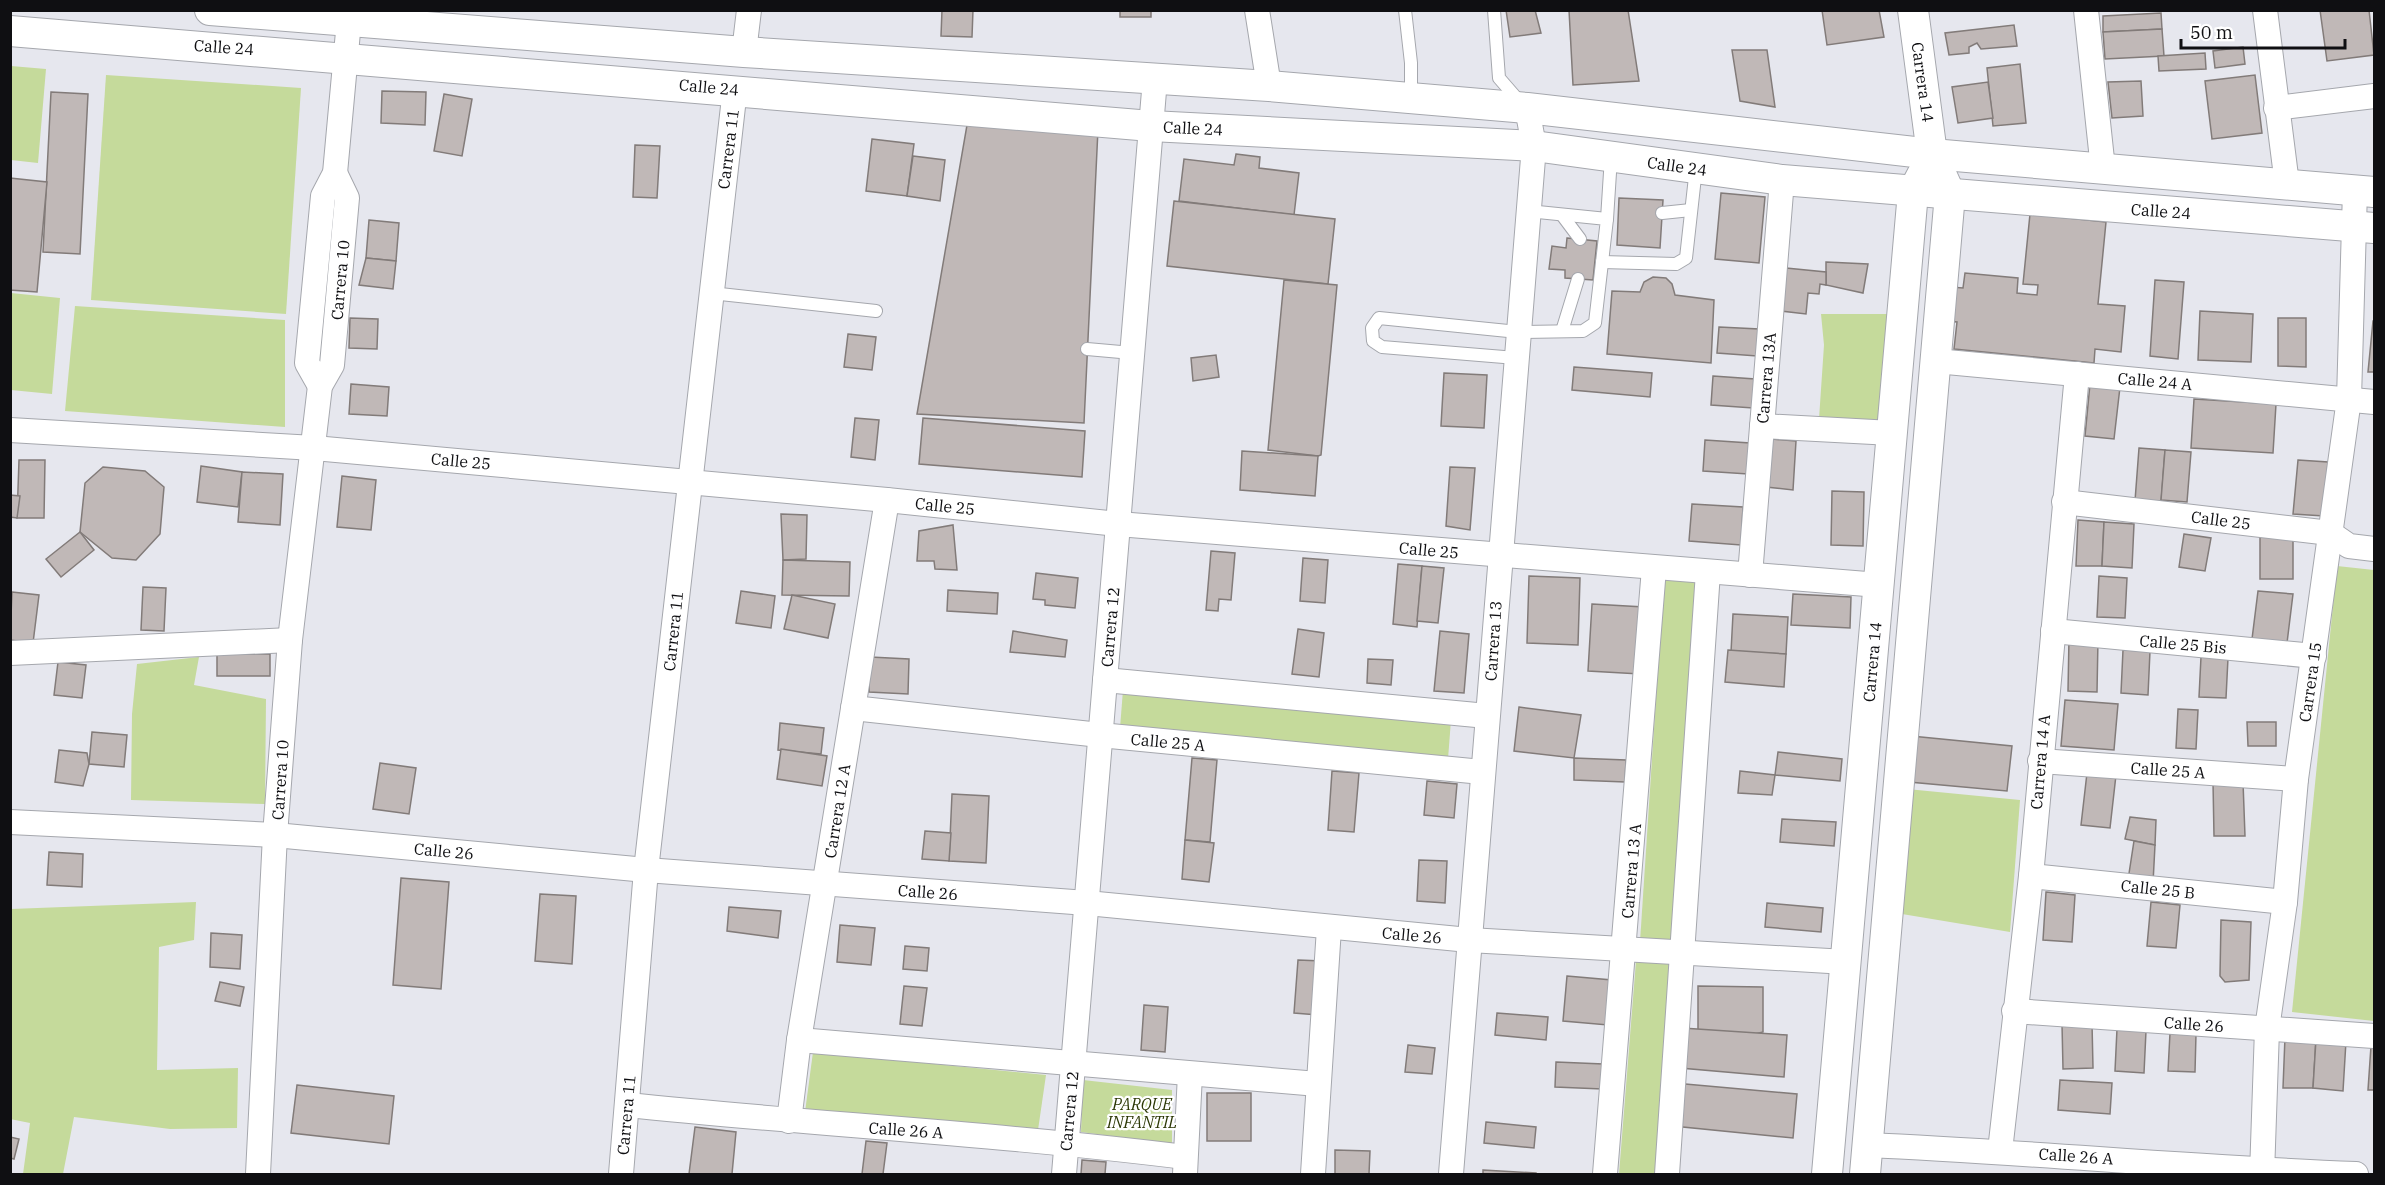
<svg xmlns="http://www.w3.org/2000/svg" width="2385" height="1185" viewBox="0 0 2385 1185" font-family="'IBM Plex Serif',serif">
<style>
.green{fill:#c5da9b}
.building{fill:#c0b8b7;stroke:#827b79;stroke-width:1.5}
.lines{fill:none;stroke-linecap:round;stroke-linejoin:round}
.service-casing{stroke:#a5a7ad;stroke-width:14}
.minor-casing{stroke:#a5a7ad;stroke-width:26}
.tertiary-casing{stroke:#a5a7ad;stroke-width:32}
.service{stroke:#fff;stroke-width:12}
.minor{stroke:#fff;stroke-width:24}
.tertiary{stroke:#fff;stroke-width:30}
.labels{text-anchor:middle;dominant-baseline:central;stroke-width:4.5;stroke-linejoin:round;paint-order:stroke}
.street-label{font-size:16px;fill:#0f0f12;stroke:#fff}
.park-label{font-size:16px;font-style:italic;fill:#2b3704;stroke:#fff}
</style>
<rect width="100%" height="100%" fill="#e6e7ee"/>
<g class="green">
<polygon points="11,66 46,69 38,163 11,160"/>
<polygon points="106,75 301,88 286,314 91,300"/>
<polygon points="11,293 60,298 52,394 11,390"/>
<polygon points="75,306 285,320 285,427 65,411"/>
<polygon points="1821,314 1888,314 1882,426 1819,419 1824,345"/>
<polygon points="2337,566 2374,570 2374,1021 2292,1012"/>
<polygon points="1664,576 1702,579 1680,944 1640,942"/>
<polygon points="199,657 194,685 266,699 265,804 131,800 132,714 137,664"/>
<polygon points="1123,690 1451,720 1448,759 1120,728"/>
<polygon points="1907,789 2020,800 2010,932 1896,913"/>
<polygon points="196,902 194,940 159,947 157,1070 238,1068 237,1128 170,1129 74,1117 63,1174 23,1174 30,1123 10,1119 11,909"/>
<polygon points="1636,961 1675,964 1659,1174 1619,1174"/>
<polygon points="813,1052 1046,1075 1038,1130 805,1112"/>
<polygon points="1083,1080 1172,1090 1172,1144 1081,1132"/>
</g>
<g class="building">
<polygon points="942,10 973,10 972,37 941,36"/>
<rect x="1120" y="10" width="31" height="7"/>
<polygon points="1506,10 1535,10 1541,33 1510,37"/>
<polygon points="1569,10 1628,10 1639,81 1573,85"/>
<polygon points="1822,10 1879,10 1884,37 1827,45"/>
<polygon points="2320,10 2369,10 2374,55 2327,61"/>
<polygon points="2161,13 2162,29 2103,32 2103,16"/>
<polygon points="2014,25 2017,46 1981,49 1977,43 1969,47 1969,53 1949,55 1945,33"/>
<polygon points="2162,29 2164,56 2105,59 2103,32"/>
<polygon points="2243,47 2245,64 2215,68 2213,51"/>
<polygon points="1732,50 1767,50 1775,107 1740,101"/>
<polygon points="2205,53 2206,69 2159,71 2158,56"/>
<polygon points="2020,64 2026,123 1993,126 1987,68"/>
<polygon points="2255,75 2262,133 2212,139 2205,81"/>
<polygon points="2141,81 2143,116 2112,118 2108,82"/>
<polygon points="1988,82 1993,118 1958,123 1952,87"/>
<polygon points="382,91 426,92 425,125 381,123"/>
<polygon points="51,92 88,94 80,254 43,252"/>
<polygon points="444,94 472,99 462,156 434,151"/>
<polygon points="967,125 1098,129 1084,423 917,414"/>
<polygon points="872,139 914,144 907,196 866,191"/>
<polygon points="635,145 660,146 657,198 633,197"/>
<polygon points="1236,154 1260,157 1259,168 1299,173 1294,215 1179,201 1184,159 1234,165"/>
<polygon points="913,156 945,160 940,201 907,196"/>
<polygon points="10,178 47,182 37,292 10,290"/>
<polygon points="1721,193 1765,197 1759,263 1715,259"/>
<polygon points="1619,198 1663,200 1660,248 1617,245"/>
<polygon points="1174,201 1335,219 1328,284 1167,266"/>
<polygon points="2030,214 2106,222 2098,304 2125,306 2121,352 2095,349 2094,363 1954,349 1957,322 1947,321 1951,287 1963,288 1965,273 2018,278 2017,293 2037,295 2038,285 2023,284"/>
<polygon points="369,220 399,223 396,261 366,258"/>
<polygon points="1567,238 1597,241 1593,280 1565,278 1565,270 1549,269 1552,246 1566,248"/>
<polygon points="366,258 396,261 393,289 359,285"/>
<polygon points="1826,262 1868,264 1863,293 1826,285"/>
<polygon points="1786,268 1826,272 1826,285 1820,284 1819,294 1808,293 1806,314 1781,311"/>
<polygon points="1653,277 1666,278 1672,284 1675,295 1714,300 1711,363 1607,354 1612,291 1640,292 1644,282"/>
<polygon points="1284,280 1337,285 1321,455 1318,456 1268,450"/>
<polygon points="2155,280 2184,282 2178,359 2150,356"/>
<polygon points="2200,311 2253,314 2251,362 2198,360"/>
<polygon points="350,318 378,319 377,349 349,348"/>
<polygon points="2278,318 2306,318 2306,367 2278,366"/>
<polygon points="2373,321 2374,321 2374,372 2368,372"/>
<polygon points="1719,327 1759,329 1757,356 1717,353"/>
<polygon points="848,334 876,337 872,370 844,367"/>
<polygon points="1216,355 1219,377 1193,381 1191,358"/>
<polygon points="1574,367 1652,373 1650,397 1572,390"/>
<polygon points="1444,373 1487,375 1484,428 1441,426"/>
<polygon points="1713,376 1755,379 1753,408 1711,405"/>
<polygon points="351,384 389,387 387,416 349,414"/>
<polygon points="2090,384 2120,387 2114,439 2085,436"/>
<polygon points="2194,399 2276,404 2273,453 2191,448"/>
<polygon points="855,418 879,420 875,460 851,457"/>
<polygon points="923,418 1085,431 1082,477 919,464"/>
<polygon points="1771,439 1796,441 1793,490 1766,487"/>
<polygon points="1705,440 1750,443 1748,474 1703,471"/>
<polygon points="2139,448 2165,450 2161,503 2135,501"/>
<polygon points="2165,450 2191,452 2187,502 2161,500"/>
<polygon points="1242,451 1318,456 1315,496 1240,490"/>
<polygon points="19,460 45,460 44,518 17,518"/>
<polygon points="2298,460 2328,462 2324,516 2293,514"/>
<polygon points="201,466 242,472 238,507 197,502"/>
<polygon points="103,467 145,471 164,487 160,534 136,560 112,558 80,532 85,483"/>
<polygon points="1450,467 1475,468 1470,530 1446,526"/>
<polygon points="242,472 283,474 280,525 238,522"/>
<polygon points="342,476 376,480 371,530 337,527"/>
<polygon points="1832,491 1864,492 1863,546 1831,545"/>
<polygon points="10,495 20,496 17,518 10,517"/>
<polygon points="1692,504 1743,507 1741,545 1689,541"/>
<polygon points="781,514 807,515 806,559 783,560"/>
<polygon points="2078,520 2104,522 2102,566 2076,566"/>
<polygon points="2104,522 2134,524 2132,568 2102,566"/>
<polygon points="953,525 957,570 935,569 934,561 917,561 919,531"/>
<polygon points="80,532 94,550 61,577 46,559"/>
<rect x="2260" y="532" width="33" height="47"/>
<polygon points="2184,534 2211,538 2205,571 2179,567"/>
<polygon points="1211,551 1235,553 1231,600 1219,599 1218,611 1206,610"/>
<polygon points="1303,558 1328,560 1325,603 1300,601"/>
<polygon points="783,560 850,562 849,596 782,595"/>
<polygon points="1398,564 1422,566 1417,627 1393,624"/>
<polygon points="1422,566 1444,568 1438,623 1417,621"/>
<polygon points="1036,573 1078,578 1075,608 1045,605 1045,600 1033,599"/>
<polygon points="1529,576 1580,578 1578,645 1527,643"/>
<polygon points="2099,576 2127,578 2125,618 2097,617"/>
<polygon points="143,587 166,588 164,631 141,630"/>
<polygon points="948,590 998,593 997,614 947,611"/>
<polygon points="741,591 775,596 771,628 736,623"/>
<polygon points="2258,591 2293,594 2287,643 2252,639"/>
<polygon points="12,592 39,595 33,643 10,640"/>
<polygon points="1793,594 1851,597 1850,628 1791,625"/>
<polygon points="792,595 835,604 828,638 784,629"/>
<polygon points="1592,604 1644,607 1640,674 1588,671"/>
<polygon points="1733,614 1788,617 1786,654 1731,652"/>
<polygon points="1298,629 1324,633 1319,677 1292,674"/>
<polygon points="1013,631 1067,640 1065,657 1010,652"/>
<polygon points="1440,631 1469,634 1464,693 1434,691"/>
<polygon points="2069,638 2098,639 2097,692 2068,691"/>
<polygon points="1728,650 1786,654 1784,687 1725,682"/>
<polygon points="2123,650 2150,651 2148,695 2121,693"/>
<rect x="217" y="654" width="53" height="22"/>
<polygon points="870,657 909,659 908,694 869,692"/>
<polygon points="2201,657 2228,658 2226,698 2199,697"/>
<polygon points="1368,659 1393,660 1391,685 1367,683"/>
<polygon points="58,662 86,665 82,698 54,695"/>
<polygon points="2065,700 2118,704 2114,750 2061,746"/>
<polygon points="1519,707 1581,715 1574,758 1514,751"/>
<polygon points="2178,709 2198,710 2196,749 2176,748"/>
<polygon points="2247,722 2276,722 2276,746 2248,746"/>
<polygon points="780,723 824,728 821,754 778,750"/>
<polygon points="92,732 127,735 124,767 89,764"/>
<polygon points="1911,736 2012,746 2007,791 1909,782"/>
<polygon points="781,749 827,756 822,786 777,779"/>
<polygon points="59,750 87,753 89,764 83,786 55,782"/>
<polygon points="1778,752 1842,759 1840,781 1775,775"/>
<polygon points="1192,758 1217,760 1210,842 1185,840"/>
<polygon points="1574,758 1626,760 1625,782 1574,780"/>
<polygon points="380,763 416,768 409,814 373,809"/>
<polygon points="1332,771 1359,773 1354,832 1328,830"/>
<polygon points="1740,771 1775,775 1772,795 1738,793"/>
<polygon points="2087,773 2116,775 2110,828 2081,825"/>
<polygon points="1427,781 1457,784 1454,818 1424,815"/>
<polygon points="2213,782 2243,782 2245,836 2214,836"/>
<polygon points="952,794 989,796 986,863 949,861"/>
<polygon points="2130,817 2156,820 2155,845 2125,839"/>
<polygon points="1782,819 1836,822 1834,846 1780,842"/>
<polygon points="925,831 951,833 949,861 922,859"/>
<polygon points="1185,840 1214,843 1209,882 1182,879"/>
<polygon points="2134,841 2155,845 2153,883 2128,880"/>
<polygon points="49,852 83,854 82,887 47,885"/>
<polygon points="1419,860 1447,861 1445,903 1417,901"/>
<polygon points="401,878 449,882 441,989 393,985"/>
<polygon points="2046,892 2075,895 2072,942 2043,940"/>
<polygon points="540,894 576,896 572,964 535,961"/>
<polygon points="2151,902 2180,905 2176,948 2147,946"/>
<polygon points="1767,903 1823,908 1821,932 1765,927"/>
<polygon points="729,907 781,911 778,938 727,931"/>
<polygon points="2221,920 2251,922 2249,980 2225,982 2220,976"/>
<polygon points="840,925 875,928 871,965 837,962"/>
<polygon points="211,933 242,935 240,969 210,967"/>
<polygon points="905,946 929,948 927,971 903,969"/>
<polygon points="1298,960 1322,961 1318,1015 1294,1013"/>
<polygon points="1567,976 1612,980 1608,1025 1563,1021"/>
<polygon points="220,982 244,987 240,1006 215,1001"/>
<polygon points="904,986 927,988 922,1026 900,1024"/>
<polygon points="1698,986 1763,987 1763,1032 1755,1034 1698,1031"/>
<polygon points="1144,1005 1168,1007 1165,1052 1141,1050"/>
<polygon points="1497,1013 1548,1017 1546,1040 1495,1035"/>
<polygon points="2092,1023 2093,1068 2063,1069 2062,1024"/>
<polygon points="1682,1028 1787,1035 1784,1077 1680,1068"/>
<polygon points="2117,1029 2146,1031 2144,1073 2115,1071"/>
<polygon points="2170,1033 2196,1034 2195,1072 2168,1071"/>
<polygon points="2285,1037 2316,1039 2313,1088 2283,1088"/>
<polygon points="2316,1039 2346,1041 2343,1091 2313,1088"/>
<polygon points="1408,1045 1435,1048 1432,1074 1405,1072"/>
<polygon points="2371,1046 2374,1046 2374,1090 2368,1090"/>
<polygon points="1556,1062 1603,1064 1602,1089 1555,1087"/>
<polygon points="2060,1080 2112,1083 2110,1114 2058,1110"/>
<polygon points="1674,1083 1797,1094 1793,1138 1673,1126"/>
<polygon points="297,1085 394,1096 389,1144 291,1133"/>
<rect x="1207" y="1093" width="44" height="48"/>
<polygon points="1486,1122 1536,1127 1534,1148 1484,1143"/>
<polygon points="695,1127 736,1132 732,1174 689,1174"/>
<polygon points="10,1137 19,1139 14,1159 10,1158"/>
<polygon points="866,1141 887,1143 883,1174 862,1174"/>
<polygon points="1335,1150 1370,1151 1369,1174 1335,1174"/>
<polygon points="1082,1160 1106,1162 1105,1174 1081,1174"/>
<polygon points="1483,1170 1536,1173 1536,1174 1483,1174"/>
</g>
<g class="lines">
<defs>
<g id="service">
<polyline points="1405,10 1411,63 1411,98"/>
<polyline points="1494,10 1499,78 1519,101"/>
<polyline points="1662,213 1691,210"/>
<polyline points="1562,215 1580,239"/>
<polyline points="1607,219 1611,157"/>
<polyline points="1602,262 1676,264 1686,258 1696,168"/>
<polyline points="711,293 876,311"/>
<polyline points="1562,331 1578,279"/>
<polyline points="1087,349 1132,353"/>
<polyline points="1516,358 1382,347 1373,341 1372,328 1379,318 1518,332 1583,331 1595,323 1607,219 1528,211"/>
</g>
<g id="minor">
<polyline points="1257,10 1269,86"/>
<polyline points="2086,10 2103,169"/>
<polyline points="2265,10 2287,184"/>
<polyline points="744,52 749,10"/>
<polyline points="2276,108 2374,96"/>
<polyline points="1936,361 2374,402"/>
<polyline points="320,386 307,363 323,196 335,173 350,10"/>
<polyline points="1762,426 1892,433"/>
<polyline points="10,430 314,448 887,500 1118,524 1879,585"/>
<polyline points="2064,502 2330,533 2349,546 2374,549"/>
<polyline points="1750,575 1782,180"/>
<polyline points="2053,631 2314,656"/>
<polyline points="10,653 290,640"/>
<polyline points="1105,680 1487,716"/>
<polyline points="853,708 1100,735 1482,772"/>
<polyline points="2040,761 2296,779"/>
<polyline points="10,822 275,835 646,870 1087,903 1469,940 1846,962"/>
<polyline points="2031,876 2285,902"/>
<polyline points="2014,1011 2374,1036"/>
<polyline points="799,1040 1318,1084"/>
<path d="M627 1105C813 1124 1000 1134 1185 1157"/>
<polyline points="789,1121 799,1040 887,500"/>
<path d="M1867 1145C2030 1152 2193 1168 2356 1174"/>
<polyline points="2000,1151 2031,876 2077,374"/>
<polyline points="258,1174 275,835 290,640 320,386 332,365 347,198 335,173"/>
<polyline points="621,1174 646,870 735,89"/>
<polyline points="1064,1174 1155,79"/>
<polyline points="1185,1174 1190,1074"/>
<polyline points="1313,1174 1329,928"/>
<polyline points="1451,1174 1534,146 1527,108"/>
<polyline points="1605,1174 1654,568"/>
<polyline points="1667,1174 1708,572"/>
<polyline points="2262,1174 2267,1029 2285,902 2296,779 2349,399 2355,190"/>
</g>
<g id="tertiary">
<polyline points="210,10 744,52 1269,86 1527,108 1932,154 2374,192"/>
<polyline points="10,31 1151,126 1534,146 1782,180 2374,228"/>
<polyline points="1827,1174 1913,192 1922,175"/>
<polyline points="1865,1174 1950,194 1932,154 1913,10"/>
</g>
</defs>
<use href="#service" class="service-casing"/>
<use href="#minor" class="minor-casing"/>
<use href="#tertiary" class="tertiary-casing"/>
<use href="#service" class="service"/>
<use href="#minor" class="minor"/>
<use href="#tertiary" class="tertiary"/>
</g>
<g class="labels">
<g class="street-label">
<text transform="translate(224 47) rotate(4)">Calle 24</text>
<text transform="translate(1923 82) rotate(82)">Carrera 14</text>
<text transform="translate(709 87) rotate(5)">Calle 24</text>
<text transform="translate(1193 128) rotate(3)">Calle 24</text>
<text transform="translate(728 149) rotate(-83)">Carrera 11</text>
<text transform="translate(1677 166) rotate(8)">Calle 24</text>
<text transform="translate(2161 211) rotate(4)">Calle 24</text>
<text transform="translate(340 280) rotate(-85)">Carrera 10</text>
<text transform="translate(1766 378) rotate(-85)">Carrera 13A</text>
<text transform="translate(2155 381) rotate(5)">Calle 24 A</text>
<text transform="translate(461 461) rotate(5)">Calle 25</text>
<text transform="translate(945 506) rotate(6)">Calle 25</text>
<text transform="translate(2221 520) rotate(7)">Calle 25</text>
<text transform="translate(1429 550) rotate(5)">Calle 25</text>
<text transform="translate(1110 627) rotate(-85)">Carrera 12</text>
<text transform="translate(673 631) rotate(-84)">Carrera 11</text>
<text transform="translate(1493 641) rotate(-86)">Carrera 13</text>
<text transform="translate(2183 644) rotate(5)">Calle 25 Bis</text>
<text transform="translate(1872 662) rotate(-85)">Carrera 14</text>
<text transform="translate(2310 682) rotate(-82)">Carrera 15</text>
<text transform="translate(1168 742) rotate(5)">Calle 25 A</text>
<text transform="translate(2040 762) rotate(-85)">Carrera 14 A</text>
<text transform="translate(2168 770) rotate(4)">Calle 25 A</text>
<text transform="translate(280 780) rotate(-86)">Carrera 10</text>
<text transform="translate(837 811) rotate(-81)">Carrera 12 A</text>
<text transform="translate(444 851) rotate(5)">Calle 26</text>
<text transform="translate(1631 871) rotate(-85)">Carrera 13 A</text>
<text transform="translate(2158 889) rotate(6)">Calle 25 B</text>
<text transform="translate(928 892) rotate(4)">Calle 26</text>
<text transform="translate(1412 935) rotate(5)">Calle 26</text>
<text transform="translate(2194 1024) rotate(4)">Calle 26</text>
<text transform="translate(1069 1111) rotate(-85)">Carrera 12</text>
<text transform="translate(626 1115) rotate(-85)">Carrera 11</text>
<text transform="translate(906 1130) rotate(4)">Calle 26 A</text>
<text transform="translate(2076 1156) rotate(4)">Calle 26 A</text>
</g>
<g class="park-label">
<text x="1142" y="1104">PARQUE<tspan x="1142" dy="18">INFANTIL</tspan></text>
</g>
</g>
<rect width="2385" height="1185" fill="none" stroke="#0f0f12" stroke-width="24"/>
<path d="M2181 39v9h164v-9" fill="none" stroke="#0f0f12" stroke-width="3"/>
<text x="2190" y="39" font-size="18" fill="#0f0f12" stroke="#ffffff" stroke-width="4.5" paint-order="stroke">50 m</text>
</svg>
